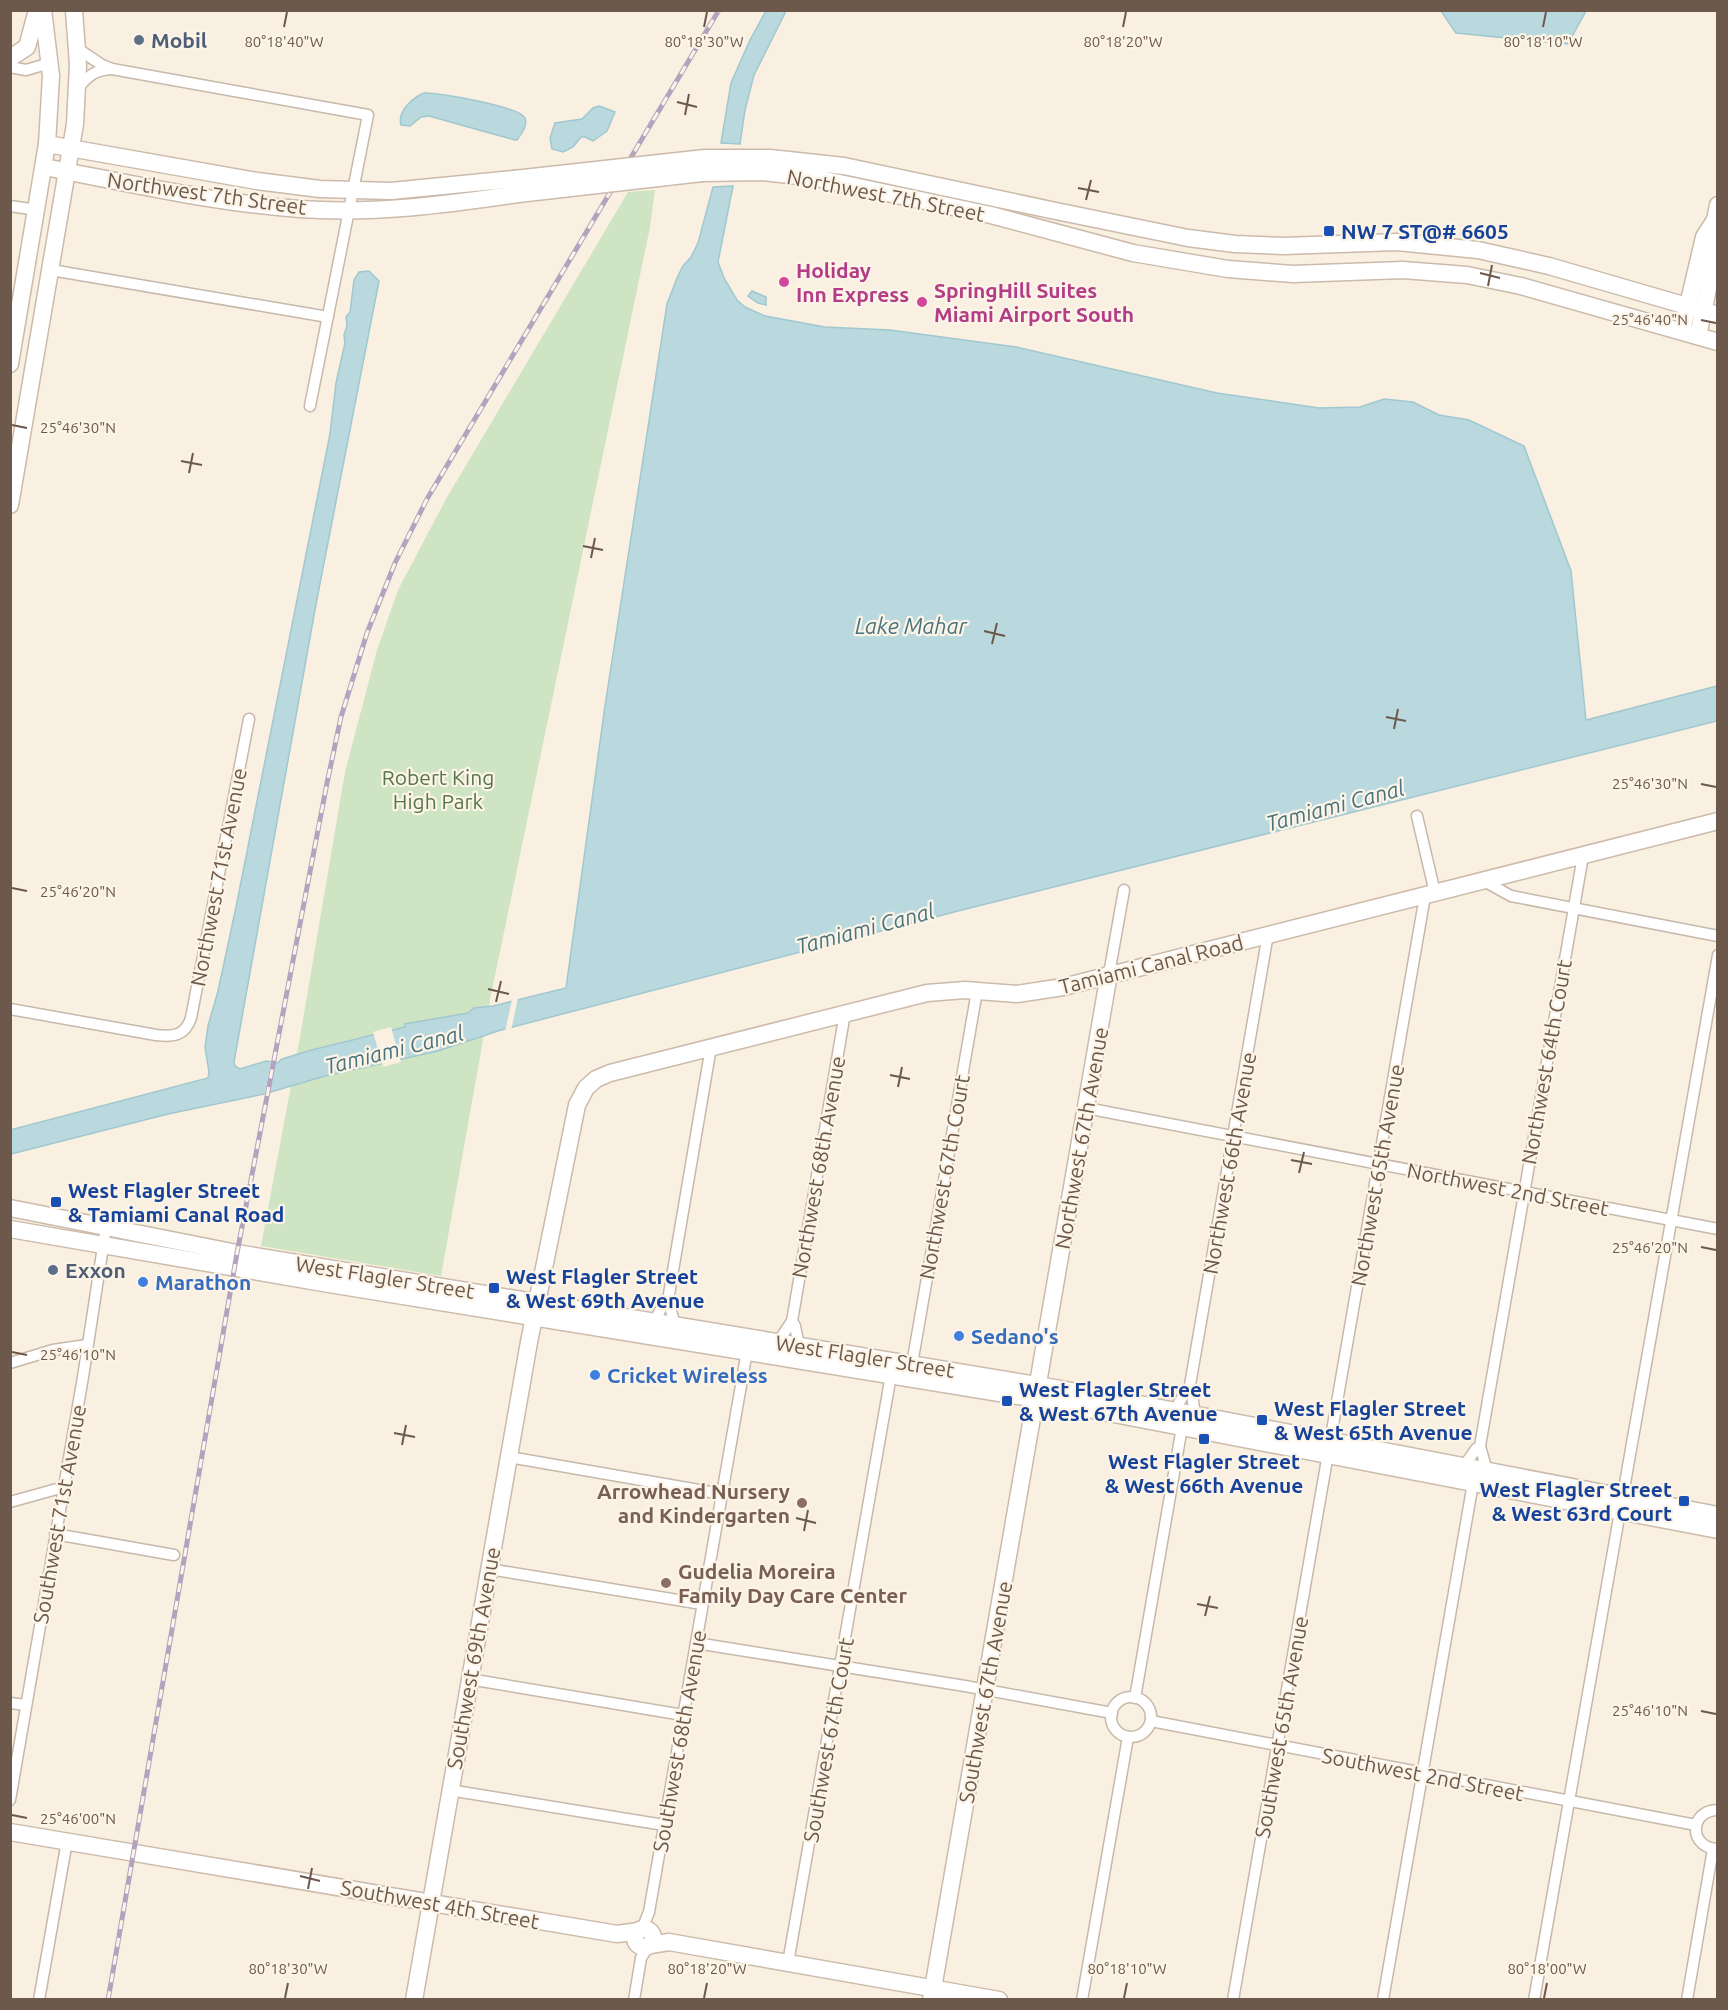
<svg xmlns="http://www.w3.org/2000/svg" width="1728" height="2010" viewBox="0 0 1728 2010" font-family="Ubuntu,sans-serif">
<style>
.green{fill:#cfe4c2}
.water{fill:#b9d9df;stroke:#a1c7cf;stroke-width:1.5}
.pier{fill:#f9f0e2}
.lines{fill:none;stroke-linecap:round;stroke-linejoin:round}
.street-casing{stroke:#c7b8ab;stroke-width:13}
.secondary-casing{stroke:#ccbaab;stroke-width:19}
.street{stroke:#fff;stroke-width:10}
.secondary{stroke:#fff;stroke-width:16}
.rail-casing{stroke:#b3a3bf;stroke-width:5}
.rail{stroke:#fcf4e7;stroke-width:3;stroke-dasharray:9;stroke-linecap:butt}
.secondary-bridge-casing{stroke:#ccbaab;stroke-width:19;stroke-linecap:butt}
.secondary-bridge{stroke:#fff;stroke-width:16}
.ticks{fill:none;stroke:#6d584c;stroke-width:2}
.service-dot{fill:#5c6f8a;stroke:#fcf4e7;stroke-width:2}
.transit-dot{fill:#1a4fb4;stroke:#fcf4e7;stroke-width:2}
.hotel-dot{fill:#d1479c;stroke:#fcf4e7;stroke-width:2}
.shop-dot{fill:#3f7fe0;stroke:#fcf4e7;stroke-width:2}
.education-dot{fill:#8d6e63;stroke:#fcf4e7;stroke-width:2}
.labels{text-anchor:middle;dominant-baseline:central;stroke-width:4.5;stroke-linejoin:round;paint-order:stroke}
.service-label{font-size:21px;font-weight:bold;fill:#4e5e75;stroke:#fcf4e7;text-anchor:start}
.street-label{font-size:21px;fill:#6d584c;stroke:#fcf4e7}
.transit-label{font-size:21px;font-weight:bold;fill:#164399;stroke:#fcf4e7;text-anchor:start}
.hotel-label{font-size:21px;font-weight:bold;fill:#b23c85;stroke:#fcf4e7;text-anchor:start}
.park-label{font-size:21px;fill:#557748;stroke:#fcf4e7}
.shop-label{font-size:21px;font-weight:bold;fill:#366cbe;stroke:#fcf4e7;text-anchor:start}
.education-label{font-size:21px;font-weight:bold;fill:#785e54;stroke:#fcf4e7;text-anchor:end}
.water-label{font-size:22px;font-style:italic;fill:#49747e;stroke:#fcf4e7}
.ticks-label{font-size:15px;text-anchor:middle;fill:#6d584c;stroke:#fcf4e7;stroke-width:4.5;stroke-linejoin:round;paint-order:stroke}
</style>
<rect width="100%" height="100%" fill="#f9f0e2"/>
<polygon class="green" points="655,190 650,227 491,995 441,1276 261,1246 299,1043 345,772 377,650 398,590 446,499 628,192"/>
<g class="water">
<polygon points="766,11 786,11 754,75 745,110 740,144 721,143 731,83 750,40"/>
<polygon points="1441,11 1586,11 1568,44 1456,33"/>
<path d="M424 93C438 92 520 107 525 118 528 126 521 134 517 140H515L429 116 421 117 410 126 401 125C397 112 412 98 424 93Z"/>
<polygon points="599,106 615,112 607,131 593,141 585,137 581,137 573,147 563,152 552,149 550,138 555,123 582,119 593,108"/>
<polygon points="733,186 718,262 724,278 737,300 745,307 765,316 825,327 890,330 1016,347 1217,393 1319,408 1360,407 1384,399 1413,402 1439,415 1469,420 1524,446 1571,571 1586,720 1717,686 1717,721 958,911 501,1030 438,1051 325,1076 264,1094 168,1114 11,1154 10,1130 208,1078 209,1072 205,1047 208,1026 218,991 235,912 330,434 336,383 345,343 344,335 347,326 346,317 350,312 354,280 359,272 369,271 379,281 316,604 234,1062 235,1066 240,1069 266,1061 277,1063 282,1059 312,1050 405,1027 405,1024 468,1013 474,1008 493,1006 566,988 605,706 667,304 677,278 683,266 691,257 698,243 713,187"/>
<polygon points="752,291 766,297 766,305 758,303 748,296"/>
</g>
<g class="pier">
<polygon points="518,998 511,1031 505,1032 512,999"/>
<polygon points="391,1027 401,1062 383,1067 373,1032"/>
<polygon points="271,1061 275,1061 268,1096 264,1097"/>
</g>
<g class="lines">
<defs>
<g id="street">
<polyline points="78,49 102,65 112,69 368,115 310,406"/>
<polyline points="10,67 26,70 50,63"/>
<path d="M78 88C89 75 95 70 112 69"/>
<polyline points="10,206 37,210"/>
<polyline points="51,270 328,317"/>
<polyline points="1417,816 1435,893"/>
<polyline points="1484,881 1511,896 1718,936"/>
<polyline points="1109,974 1124,890"/>
<path d="M10 1009 156 1035C173 1037 185 1036 191 1018L249 719"/>
<polyline points="1086,1108 1718,1229"/>
<polyline points="668,1300 675,1325"/>
<polyline points="792,1321 795,1326 799,1346"/>
<polyline points="654,1322 664,1303 668,1300 711,1047"/>
<polyline points="778,1342 792,1321 845,1013"/>
<polyline points="10,1363 53,1350 87,1345"/>
<polyline points="912,1364 977,991"/>
<polyline points="1189,1391 1192,1395 1195,1415"/>
<polyline points="1174,1411 1185,1393 1189,1391 1190,1385 1268,934"/>
<polyline points="509,1457 722,1494"/>
<polyline points="1464,1466 1476,1449 1480,1446"/>
<polyline points="1487,1471 1480,1446 1583,856"/>
<polyline points="10,1502 64,1487"/>
<polyline points="55,1534 174,1555"/>
<polyline points="489,1569 702,1604"/>
<polyline points="696,1643 965,1686 1112,1713"/>
<polyline points="469,1679 683,1715"/>
<circle cx="1131" cy="1717" r="20"/>
<polyline points="1135,1698 1182,1427"/>
<polyline points="10,1703 26,1705"/>
<polyline points="1151,1721 1696,1825"/>
<polyline points="449,1790 664,1825"/>
<polyline points="10,1800 83,1377 106,1227"/>
<path d="M1718 1810C1689 1810 1688 1848 1718 1849"/>
<polyline points="642,1929 649,1912 747,1351"/>
<polyline points="788,1963 891,1375"/>
<polyline points="39,2000 67,1841"/>
<polyline points="634,2000 641,1958 648,1947"/>
<polyline points="1082,2000 1128,1737"/>
<polyline points="1233,2000 1425,896"/>
<polyline points="1383,2000 1473,1483"/>
<polyline points="1534,2000 1718,955"/>
<polyline points="1687,2000 1713,1849"/>
</g>
<g id="secondary">
<polyline points="10,58 27,47 37,10"/>
<polyline points="47,144 257,181 320,189 391,191 514,179"/>
<polyline points="705,158 770,158 844,166 1051,210 1188,238 1235,244 1284,246 1397,242 1478,250 1549,266 1718,315"/>
<path d="M44 167C128 183 214 203 300 209 373 214 446 205 518 194"/>
<polyline points="702,173 763,172 816,178 991,215 1133,253 1228,269 1293,274 1403,270 1467,275 1521,286 1718,342"/>
<polyline points="1717,232 1715,220 1718,205"/>
<polyline points="1682,331 1704,237 1715,220"/>
<polyline points="1698,336 1718,241"/>
<polyline points="10,364 47,144 51,76 43,10"/>
<polyline points="10,505 75,124 78,65 74,10"/>
<polyline points="10,1208 237,1253 1061,1389 1718,1515"/>
<polyline points="10,1229 323,1283 1036,1399 1718,1530"/>
<polyline points="10,1832 617,1934 639,1931"/>
<circle cx="644" cy="1938" r="9"/>
<polyline points="650,1945 669,1942 999,2000"/>
<polyline points="414,2000 529,1342 577,1105 586,1088 596,1079 610,1073 927,993 965,990 1017,994 1063,987 1718,821"/>
<polyline points="931,2000 1109,974"/>
</g>
</defs>
<use href="#street" class="street-casing"/>
<use href="#secondary" class="secondary-casing"/>
<use href="#street" class="street"/>
<use href="#secondary" class="secondary"/>
<defs>
<polyline id="rail" points="108,2000 237,1253 327,783 341,717 367,633 395,563 427,499 719,10"/>
</defs>
<use href="#rail" class="rail-casing"/>
<use href="#rail" class="rail"/>
<defs>
<g id="secondary-bridge">
<polyline points="514,179 705,158"/>
<polyline points="518,194 702,173"/>
</g>
</defs>
<use href="#secondary-bridge" class="secondary-bridge-casing"/>
<use href="#secondary-bridge" class="secondary-bridge"/>
</g>
<path class="ticks" d="M284 27 287 12M704 27 707 12M1123 27 1126 12M1543 27 1546 12M677 102 697 107M685 115 689 94M1078 188 1099 192M1086 200 1091 180M1480 273 1500 278M1488 286 1492 265M1701 320 1716 323M12 425 27 428M181 461 202 465M189 473 193 453M583 546 603 550M591 558 595 538M984 631 1005 636M992 644 997 623M1386 717 1406 721M1394 729 1398 709M1701 784 1716 787M12 888 27 891M488 989 509 994M496 1002 501 981M890 1075 910 1079M898 1087 902 1067M1291 1160 1312 1164M1299 1173 1304 1152M1701 1247 1716 1250M12 1352 27 1355M394 1433 415 1437M402 1445 406 1425M796 1518 816 1523M804 1531 808 1510M1197 1604 1218 1608M1205 1616 1210 1596M1701 1711 1716 1714M12 1815 27 1818M300 1876 320 1881M308 1889 312 1868M285 1998 288 1983M704 1998 707 1983M1124 1998 1127 1983M1544 1998 1547 1983"/>
<g class="service-dot">
<circle cx="139" cy="40" r="6"/>
<circle cx="53" cy="1270" r="6"/>
</g>
<g class="transit-dot">
<rect x="1323" y="225" width="12" height="12" rx="3"/>
<rect x="50" y="1196" width="12" height="12" rx="3"/>
<rect x="488" y="1282" width="12" height="12" rx="3"/>
<rect x="1001" y="1395" width="12" height="12" rx="3"/>
<rect x="1256" y="1414" width="12" height="12" rx="3"/>
<rect x="1198" y="1433" width="12" height="12" rx="3"/>
<rect x="1678" y="1495" width="12" height="12" rx="3"/>
</g>
<g class="hotel-dot">
<circle cx="784" cy="282" r="6"/>
<circle cx="922" cy="302" r="6"/>
</g>
<g class="shop-dot">
<circle cx="143" cy="1282" r="6"/>
<circle cx="959" cy="1336" r="6"/>
<circle cx="595" cy="1375" r="6"/>
</g>
<g class="education-dot">
<circle cx="802" cy="1503" r="6"/>
<circle cx="666" cy="1583" r="6"/>
</g>
<g class="labels">
<g class="service-label">
<text x="151" y="40">Mobil</text>
<text x="65" y="1270">Exxon</text>
</g>
<g class="street-label">
<text transform="translate(207 193) rotate(8)">Northwest 7th Street</text>
<text transform="translate(886 195) rotate(11)">Northwest 7th Street</text>
<text transform="translate(218 877) rotate(-79)">Northwest 71st Avenue</text>
<text transform="translate(1151 964) rotate(-14)">Tamiami Canal Road</text>
<text transform="translate(1546 1062) rotate(-80)">Northwest 64th Court</text>
<text transform="translate(1081 1138) rotate(-80)">Northwest 67th Avenue</text>
<text transform="translate(1229 1163) rotate(-80)">Northwest 66th Avenue</text>
<text transform="translate(818 1167) rotate(-80)">Northwest 68th Avenue</text>
<text transform="translate(1377 1175) rotate(-80)">Northwest 65th Avenue</text>
<text transform="translate(944 1177) rotate(-80)">Northwest 67th Court</text>
<text transform="translate(1508 1189) rotate(11)">Northwest 2nd Street</text>
<text transform="translate(385 1277) rotate(9)">West Flagler Street</text>
<text transform="translate(865 1356) rotate(9)">West Flagler Street</text>
<text transform="translate(59 1514) rotate(-80)">Southwest 71st Avenue</text>
<text transform="translate(473 1658) rotate(-80)">Southwest 69th Avenue</text>
<text transform="translate(985 1692) rotate(-80)">Southwest 67th Avenue</text>
<text transform="translate(1281 1727) rotate(-80)">Southwest 65th Avenue</text>
<text transform="translate(828 1740) rotate(-80)">Southwest 67th Court</text>
<text transform="translate(679 1741) rotate(-80)">Southwest 68th Avenue</text>
<text transform="translate(1423 1774) rotate(11)">Southwest 2nd Street</text>
<text transform="translate(440 1904) rotate(10)">Southwest 4th Street</text>
</g>
<g class="transit-label">
<text x="1341" y="231">NW 7 ST@# 6605</text>
<text x="68" y="1190">West Flagler Street<tspan x="68" dy="24">&amp; Tamiami Canal Road</tspan></text>
<text x="506" y="1276">West Flagler Street<tspan x="506" dy="24">&amp; West 69th Avenue</tspan></text>
<text x="1019" y="1389">West Flagler Street<tspan x="1019" dy="24">&amp; West 67th Avenue</tspan></text>
<text x="1274" y="1408">West Flagler Street<tspan x="1274" dy="24">&amp; West 65th Avenue</tspan></text>
<text x="1204" y="1461" text-anchor="middle">West Flagler Street<tspan x="1204" dy="24">&amp; West 66th Avenue</tspan></text>
<text x="1672" y="1489" text-anchor="end">West Flagler Street<tspan x="1672" dy="24">&amp; West 63rd Court</tspan></text>
</g>
<g class="hotel-label">
<text x="796" y="270">Holiday<tspan x="796" dy="24">Inn Express</tspan></text>
<text x="934" y="290">SpringHill Suites<tspan x="934" dy="24">Miami Airport South</tspan></text>
</g>
<g class="park-label">
<text x="438" y="777">Robert King<tspan x="438" dy="24">High Park</tspan></text>
</g>
<g class="shop-label">
<text x="155" y="1282">Marathon</text>
<text x="971" y="1336">Sedano's</text>
<text x="607" y="1375">Cricket Wireless</text>
</g>
<g class="education-label">
<text x="790" y="1491">Arrowhead Nursery<tspan x="790" dy="24">and Kindergarten</tspan></text>
<text x="678" y="1571" text-anchor="start">Gudelia Moreira<tspan x="678" dy="24">Family Day Care Center</tspan></text>
</g>
<g class="water-label">
<text x="911" y="625">Lake Mahar</text>
<text transform="translate(1335 805) rotate(-15)">Tamiami Canal</text>
<text transform="translate(865 928) rotate(-15)">Tamiami Canal</text>
<text transform="translate(394 1049) rotate(-14)">Tamiami Canal</text>
</g>
</g>
<g class="ticks-label">
<text x="284" y="47">80°18'40"W</text>
<text x="704" y="47">80°18'30"W</text>
<text x="1123" y="47">80°18'20"W</text>
<text x="1543" y="47">80°18'10"W</text>
<text x="1650" y="325">25°46'40"N</text>
<text x="78" y="433">25°46'30"N</text>
<text x="1650" y="789">25°46'30"N</text>
<text x="78" y="897">25°46'20"N</text>
<text x="1650" y="1253">25°46'20"N</text>
<text x="78" y="1360">25°46'10"N</text>
<text x="1650" y="1716">25°46'10"N</text>
<text x="78" y="1824">25°46'00"N</text>
<text x="288" y="1974">80°18'30"W</text>
<text x="707" y="1974">80°18'20"W</text>
<text x="1127" y="1974">80°18'10"W</text>
<text x="1547" y="1974">80°18'00"W</text>
</g>
<rect width="1728" height="2010" fill="none" stroke="#6d584c" stroke-width="24"/>
</svg>
